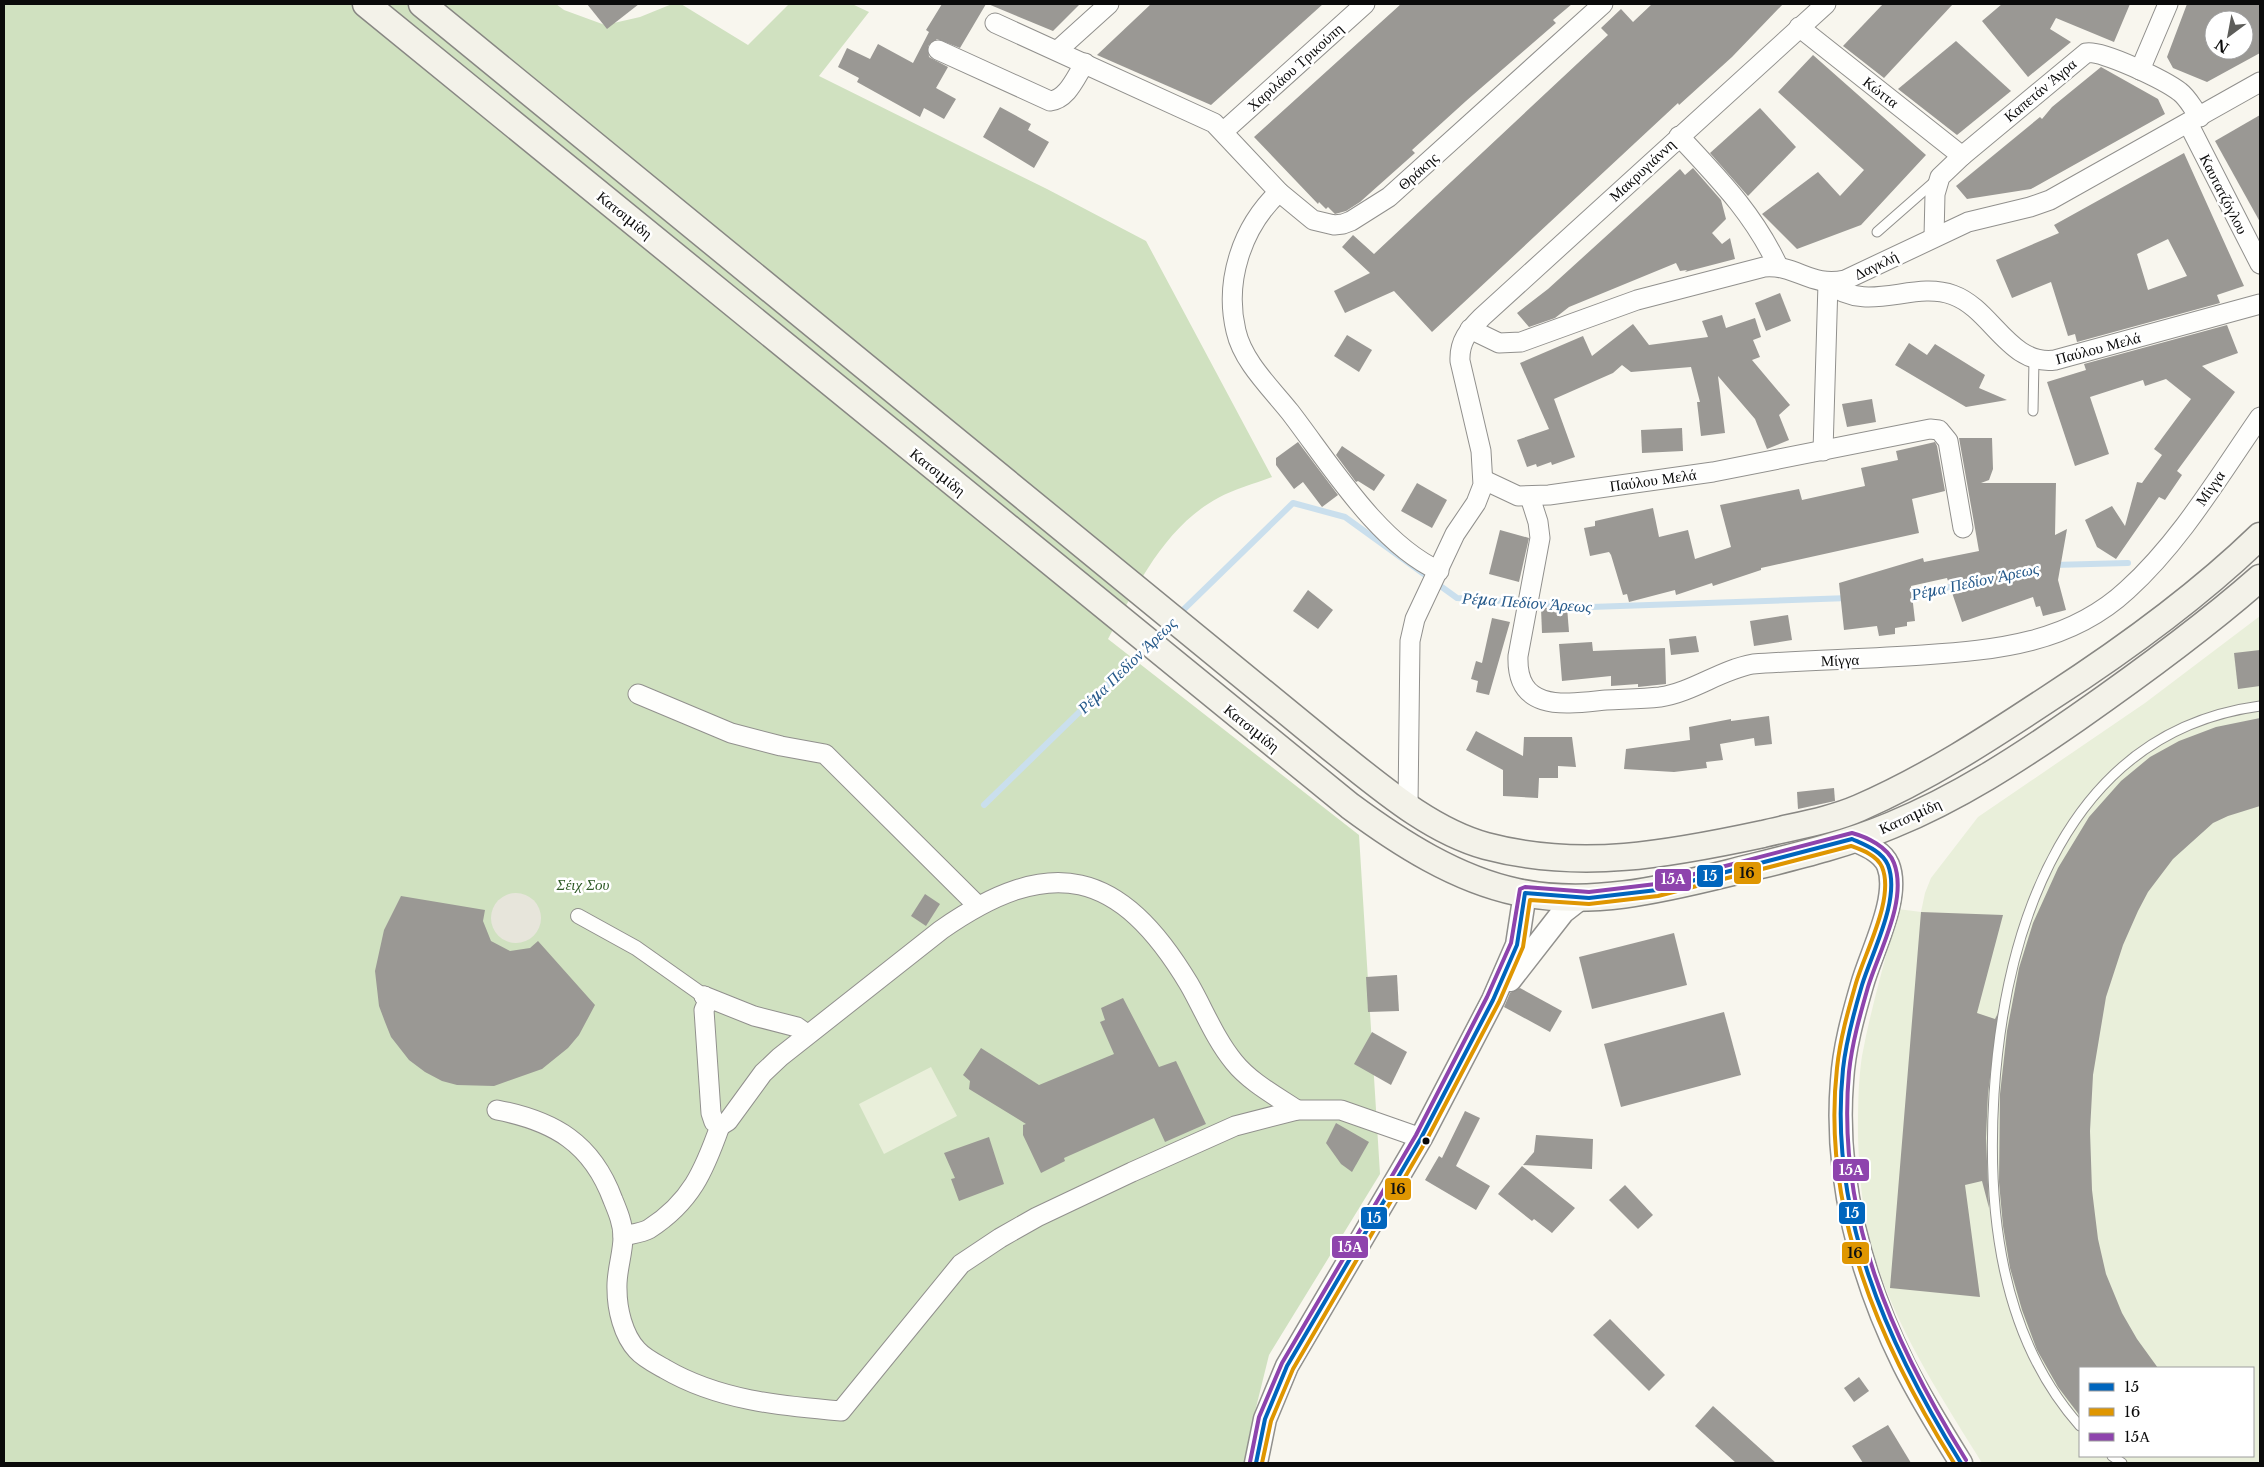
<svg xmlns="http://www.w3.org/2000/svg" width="2264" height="1467" viewBox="0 0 2264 1467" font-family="'Libre Baskerville',serif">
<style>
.forest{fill:#d0e1c0}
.pitch{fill:#e9efda;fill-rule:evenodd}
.plaza{fill:#e7e5db}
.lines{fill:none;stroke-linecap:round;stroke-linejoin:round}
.stream{stroke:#cadfed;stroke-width:6}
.building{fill:#9a9894;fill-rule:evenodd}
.service-casing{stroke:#91908d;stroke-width:11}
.pedestrian-casing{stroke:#91908d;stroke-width:16}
.minor-casing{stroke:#91908d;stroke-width:21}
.tertiary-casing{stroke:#91908d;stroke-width:25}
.secondary-casing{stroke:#888783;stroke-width:29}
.service{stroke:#fefefc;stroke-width:9}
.pedestrian{stroke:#fefefc;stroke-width:14}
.minor{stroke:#fefefc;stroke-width:19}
.tertiary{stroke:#fefefc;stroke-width:22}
.secondary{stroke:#f3f2e9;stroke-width:26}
.bus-1-casing{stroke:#fff;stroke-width:8}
.bus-2-casing{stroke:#fff;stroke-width:8}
.bus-3-casing{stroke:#fff;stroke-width:8}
.bus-1{stroke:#0065bd;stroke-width:4}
.bus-2{stroke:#df9601;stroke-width:4}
.bus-3{stroke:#8e44ad;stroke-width:4}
.bus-dot{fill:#0a0a0a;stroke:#fff;stroke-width:2}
.labels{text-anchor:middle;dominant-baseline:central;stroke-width:5;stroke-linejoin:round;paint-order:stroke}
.street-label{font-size:15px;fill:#0a0a0a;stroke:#fff}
.park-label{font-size:15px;font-style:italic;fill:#2c5824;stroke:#fff}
.water-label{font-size:16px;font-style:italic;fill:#25598a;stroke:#fff}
.line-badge{stroke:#fff;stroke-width:2}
.badge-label{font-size:14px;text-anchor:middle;font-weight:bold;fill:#fff}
.pale-badge-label{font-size:14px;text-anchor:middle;font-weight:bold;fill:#111}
</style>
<rect width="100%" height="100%" fill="#f8f6ee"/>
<path class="forest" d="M4 4H556L564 10 605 25 640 17 672 4H681L748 45 789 4H852L869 12 819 76 1047 189 1146 241 1272 477C1254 484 1234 489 1218 498 1164 527 1136 588 1108 639L1359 835 1380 1174 1269 1355 1249 1436 1248 1463H4Z"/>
<g class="pitch">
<path d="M2260 616V1463H1982C1940 1395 1892 1323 1871 1244 1862 1209 1859 1172 1858 1136 1858 1109 1858 1082 1862 1056 1871 1007 1886 958 1898 909L1921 912 1925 893 1931 878 1978 817 2145 703ZM2080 1368H2253V1456H2080Z"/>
<polygon points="931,1067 957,1116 884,1154 859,1104"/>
</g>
<circle class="plaza" cx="516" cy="918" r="25"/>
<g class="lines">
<g class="stream">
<polyline points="2053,565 2128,563"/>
<polyline points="1904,596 1916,595 1958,585"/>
<polyline points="1178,615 1293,503 1345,517 1457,598 1591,607 1849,598"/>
<polyline points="1153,640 1169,624"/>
<polyline points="984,805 1146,647"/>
</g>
</g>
<g class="building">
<polygon points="587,4 639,4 607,29"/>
<polygon points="942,4 986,4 960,48 937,39 928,46 929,57 948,67 936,88 956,99 944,119 924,108 920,117 857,82 859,78 838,67 847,48 870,59 878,44 913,63 929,32 926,30"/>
<polygon points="988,4 1080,4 1053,31"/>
<polygon points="1151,4 1323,4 1211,105 1097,55"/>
<polygon points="1401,4 1572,4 1553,20 1556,23 1466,101 1412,150 1415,153 1360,202 1346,211 1335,214 1328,207 1326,209 1319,202 1318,204 1254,137"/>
<polygon points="1652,4 1783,4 1732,57 1679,105 1678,103 1432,332 1394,291 1345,313 1334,291 1370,273 1342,247 1353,235 1374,254 1608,35 1601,28 1621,9 1633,22"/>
<polygon points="1883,4 1953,4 1884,78 1843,46"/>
<polygon points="2002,4 2130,4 2114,42 2056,18 2050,29 2071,42 2028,77 1982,21"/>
<path d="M2187 4H2260V53L2207 82 2173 68 2167 57ZM2214 20H2244V50H2214Z"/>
<polygon points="1956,41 2011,91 1957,135 1898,89"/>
<polygon points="1813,55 1926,155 1861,225 1797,249 1762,214 1818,172 1840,196 1864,170 1778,92"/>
<polygon points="2101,67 2158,99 2165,114 2031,189 1967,199 1956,186 2040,117 2042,119 2052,107"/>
<polygon points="1000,107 1031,124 1028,130 1049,142 1034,168 983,137"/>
<polygon points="1760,108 1796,147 1748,196 1710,153"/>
<polygon points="2260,115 2260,222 2215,141"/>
<path d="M2184 153 2244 286 2217 295 2220 303 2077 342 2075 334 2068 336 2051 282 2012 298 1996 260 2059 233 2054 225ZM2168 239 2187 276 2148 290 2137 254Z"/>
<polygon points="1693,168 1721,200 1726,219 1712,233 1722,244 1730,238 1735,259 1685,272 1687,270 1680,271 1676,263 1569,307 1555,318 1529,327 1517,313 1548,289 1680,169 1685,175"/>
<polygon points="1780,293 1791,321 1766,331 1755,303"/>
<polygon points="1722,315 1726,328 1755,318 1761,337 1753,340 1760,357 1752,360 1790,405 1779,415 1789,440 1767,449 1755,419 1718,376 1725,433 1701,436 1697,402 1700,402 1691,367 1631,372 1622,365 1613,373 1554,399 1575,457 1552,465 1551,462 1537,467 1536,464 1527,467 1517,440 1549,429 1520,363 1583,336 1592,356 1633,324 1649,345 1708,337 1702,321"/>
<polygon points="2227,325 2238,353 2202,366 2235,392 2177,471 2182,475 2165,500 2159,497 2116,559 2097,547 2085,520 2112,506 2125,526 2137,482 2142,483 2162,455 2154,449 2191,399 2166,379 2145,386 2143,380 2090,397 2109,454 2075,466 2047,382 2086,370 2084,364"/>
<polygon points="1347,335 1372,350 1359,372 1334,356"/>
<polygon points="1909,343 1927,355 1935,344 1985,375 1979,388 2007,400 1966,407 1895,365"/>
<polygon points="1872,399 1876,422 1847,427 1842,404"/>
<polygon points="1682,428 1683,451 1642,453 1641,430"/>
<polygon points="1959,438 1992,438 1993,469 1989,480 1981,483 2056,483 2055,535 2067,529 2058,580 2066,610 2043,616 2040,606 2036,607 2033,597 1962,622 1947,578 1911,586 1915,621 1907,622 1907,626 1895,628 1895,634 1879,636 1877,626 1844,630 1839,583 1923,558 1924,562 1979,551"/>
<polygon points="1298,442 1338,495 1322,507 1303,482 1294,489 1276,465 1276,458"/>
<polygon points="1935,442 1937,446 1945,491 1912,499 1919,533 1761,568 1761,570 1713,586 1712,583 1676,595 1675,590 1629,602 1627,594 1623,595 1611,555 1609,552 1590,556 1584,528 1595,526 1595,521 1653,508 1659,537 1688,530 1695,559 1731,547 1720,505 1799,489 1802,500 1865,486 1861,468 1898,460 1896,451"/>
<polygon points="1342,446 1385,475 1374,491 1358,481 1356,482 1336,455"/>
<polygon points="1417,483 1447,500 1432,528 1401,511"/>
<polygon points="1500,530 1529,538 1519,582 1489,574"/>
<polygon points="1308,590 1333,610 1318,629 1293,611"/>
<polygon points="1567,607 1569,632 1542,633 1541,608"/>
<polygon points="1788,615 1792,640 1754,646 1750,621"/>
<polygon points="1492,618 1510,622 1489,695 1476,692 1478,681 1471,679 1476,661 1482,663"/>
<polygon points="1696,636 1699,652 1671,655 1669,639"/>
<polygon points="1592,642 1593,651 1665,648 1666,684 1638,687 1638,684 1611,686 1611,676 1562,681 1559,644"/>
<polygon points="2260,650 2260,686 2238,689 2234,653"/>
<polygon points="1769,716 1772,744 1755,746 1754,738 1720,744 1723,760 1706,762 1707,768 1674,772 1624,769 1626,749 1690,740 1689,727 1731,719 1731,721"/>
<polygon points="2260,718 2260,806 2228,816 2213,823 2173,859 2148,892 2138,911 2123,945 2106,997 2093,1075 2090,1131 2092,1190 2098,1239 2106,1274 2122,1313 2137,1339 2158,1368 2080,1368 2080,1416 2058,1387 2037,1350 2022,1310 2010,1268 2003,1226 1999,1182 2000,1094 2007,1031 2019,968 2033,923 2058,868 2089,817 2121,781 2150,757 2179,741 2216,727"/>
<polygon points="1476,731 1523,756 1524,737 1572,737 1576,767 1558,766 1558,778 1539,778 1538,798 1503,796 1503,770 1466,750"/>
<polygon points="1834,788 1835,801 1798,809 1797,792"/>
<polygon points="925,894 940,904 926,926 911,916"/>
<polygon points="401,896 485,910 483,921 491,941 510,951 530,948 538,941 595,1005 579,1035 568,1048 542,1069 494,1086 457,1085 442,1081 425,1072 409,1060 391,1037 385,1022 379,1006 375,971 384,930"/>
<polygon points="1921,912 2003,915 1977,1013 1995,1019 1998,1013 1988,1094 1986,1138 1989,1208 1982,1181 1965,1185 1980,1297 1890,1288"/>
<polygon points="1674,933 1687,985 1592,1009 1579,957"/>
<polygon points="1397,975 1399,1011 1368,1012 1366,977"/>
<polygon points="1520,988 1562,1011 1550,1032 1504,1007 1510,993"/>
<polygon points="1123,998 1159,1067 1176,1061 1206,1124 1165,1142 1154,1118 1064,1158 1065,1161 1041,1173 1023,1135 1023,1125 1026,1124 969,1089 970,1081 963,1075 981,1048 1039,1085 1114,1054 1100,1022 1105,1020 1101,1008"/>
<polygon points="1724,1012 1741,1075 1621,1107 1604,1044"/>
<polygon points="1372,1032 1407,1052 1391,1085 1354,1064"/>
<polygon points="1465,1111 1480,1118 1456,1166 1490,1186 1476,1210 1425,1180 1439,1156 1442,1158"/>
<polygon points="1336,1123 1369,1142 1352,1172 1341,1164 1326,1143"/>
<polygon points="1536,1135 1593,1139 1592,1169 1523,1165 1534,1152"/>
<polygon points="989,1137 1004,1184 959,1201 951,1179 955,1178 944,1153"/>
<polygon points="1522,1166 1575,1208 1552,1233 1534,1219 1532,1221 1498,1194"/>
<polygon points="1625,1185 1653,1215 1638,1229 1609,1200"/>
<polygon points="1610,1319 1665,1375 1649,1391 1593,1335"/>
<polygon points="1859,1377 1869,1391 1854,1402 1844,1388"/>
<polygon points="1713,1406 1776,1463 1736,1463 1695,1426"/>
<polygon points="1888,1425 1911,1463 1863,1463 1852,1446"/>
</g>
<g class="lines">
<defs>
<g id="service">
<polyline points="1877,232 1934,182"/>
<polyline points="2033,411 2034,360"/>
<path d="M2080 1426C2000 1336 1987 1210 1994 1094 2005 926 2067 732 2260 706"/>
<polyline points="2112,1456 2122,1463"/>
</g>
<polyline id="pedestrian" points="578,916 636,948 704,996"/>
<g id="minor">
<polyline points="995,23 1214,123 1279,192 1313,220 1334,225 1343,224 1351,221 1389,197 1603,4"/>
<polyline points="1799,27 1962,156"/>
<path d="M938 50 1050 101C1068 99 1076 76 1085 63"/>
<polyline points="1058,50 1109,4"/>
<polyline points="2140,70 2168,4"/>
<polyline points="2188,123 2260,264"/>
<polyline points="1224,131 1365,4"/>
<path d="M1679 136C1719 179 1753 213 1778 266"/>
<path d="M1279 192C1242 227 1224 281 1236 331 1243 362 1271 388 1290 412 1330 464 1378 543 1439 571"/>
<path d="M1934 237 1935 194 1940 177 1962 156 2086 53C2101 49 2166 81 2180 92 2188 98 2193 109 2200 117"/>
<path d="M1828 283C1868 315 1912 280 1953 295 1992 309 2009 366 2055 360L2260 304"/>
<path d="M1470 329 1499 343 1521 342 1637 300 1764 267C1796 264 1811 288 1845 280L1968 222 2030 207 2050 200 2260 82"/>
<polyline points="1823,451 1828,283"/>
<polyline points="1484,480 1518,496 1549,495 1713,472 1930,429 1939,430 1948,441 1963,528"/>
<path d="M1530 497 1538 522 1540 538 1518 656C1516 713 1566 704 1606 700 1624 699 1642 699 1660 697 1693 692 1720 670 1753 664 1809 660 1866 659 1923 655 1997 650 2070 643 2127 590 2181 541 2219 476 2260 417"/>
<polyline points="638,694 731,733 781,746 825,754 978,906"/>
<path d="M1408 805 1410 641 1415 619 1455 534 1476 503 1483 485 1481 451 1460 361C1459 341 1469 330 1482 317L1826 4"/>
<polyline points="704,996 754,1016 797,1027 807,1034"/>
<path d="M497 1110C554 1121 592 1143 613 1200 618 1212 623 1224 623 1237 623 1254 616 1272 617 1289 617 1309 623 1335 637 1350 644 1358 656 1364 665 1369 718 1400 780 1406 841 1411L961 1264 1000 1238 1037 1217 1132 1172 1235 1126 1297 1110H1341L1421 1138"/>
<path d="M720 1126 728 1121 763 1073 780 1057 941 930C1051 853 1120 869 1189 984 1204 1010 1215 1039 1234 1062 1250 1082 1276 1096 1297 1110"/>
<path d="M623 1236C631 1234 642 1233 649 1229 691 1202 704 1171 720 1126L714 1122 711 1113 704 1010 708 1001 704 996"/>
</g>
<g id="tertiary">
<path d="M1852 839C1865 845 1882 851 1888 865 1901 897 1871 952 1862 985 1853 1016 1844 1048 1842 1081 1834 1178 1861 1278 1904 1365 1921 1399 1941 1431 1961 1463"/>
<polyline points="1510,980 1563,912 1581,898"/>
<polyline points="1256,1463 1265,1419 1287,1366 1421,1138 1493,1000 1517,945 1525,893"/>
</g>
<g id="secondary">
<path d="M366 4 1350 806C1400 843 1456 879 1517 892 1589 907 1660 890 1729 873 1784 859 1840 847 1892 825 1958 798 2018 759 2077 718 2140 674 2202 629 2260 578"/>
<path d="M422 4 1331 748C1377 784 1428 830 1486 846 1580 871 1670 854 1763 834 1795 826 1829 821 1859 808 1928 778 1989 738 2051 697 2125 649 2197 597 2260 536"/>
</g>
</defs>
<use href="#service" class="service-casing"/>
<use href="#pedestrian" class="pedestrian-casing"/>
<use href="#minor" class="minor-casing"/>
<use href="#tertiary" class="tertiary-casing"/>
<use href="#secondary" class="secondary-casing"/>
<use href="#service" class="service"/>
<use href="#pedestrian" class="pedestrian"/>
<use href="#minor" class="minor"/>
<use href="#tertiary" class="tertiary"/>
<use href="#secondary" class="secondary"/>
<defs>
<path id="bus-1" d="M1256 1463 1265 1419 1287 1366 1421 1138 1493 1000 1517 945 1525 893 1589 898 1657 890 1852 839C1865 845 1882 851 1888 865 1901 899 1872 952 1862 985 1854 1012 1846 1041 1843 1069 1828 1213 1887 1344 1961 1463"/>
<path id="bus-2" d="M1262 1463 1271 1421 1293 1369 1426 1141 1499 1002 1523 947 1530 900 1589 904 1658 896 1851 846C1862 850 1877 855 1882 867 1895 898 1865 952 1856 983 1848 1011 1840 1039 1837 1068 1821 1211 1880 1345 1954 1463"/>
<path id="bus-3" d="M1250 1462 1259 1417 1282 1363 1416 1135 1487 997 1511 943 1520 889 1525 887 1589 892 1656 884 1852 833C1867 837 1888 847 1894 863 1908 900 1879 951 1868 987 1860 1015 1852 1043 1849 1072 1836 1216 1892 1341 1966 1460"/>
</defs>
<use href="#bus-1" class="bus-1-casing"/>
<use href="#bus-2" class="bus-2-casing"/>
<use href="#bus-3" class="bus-3-casing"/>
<use href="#bus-1" class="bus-1"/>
<use href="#bus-2" class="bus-2"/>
<use href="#bus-3" class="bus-3"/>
</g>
<circle class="bus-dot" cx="1426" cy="1141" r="4.5"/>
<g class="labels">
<g class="street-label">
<text transform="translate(1295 67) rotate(-42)">Χαριλάου Τρικούπη</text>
<text transform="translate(2040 90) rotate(-40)">Καπετάν Άγρα</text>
<text transform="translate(1881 92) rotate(38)">Κώττα</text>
<text transform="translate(1642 170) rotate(-43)">Μακρυγιάννη</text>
<text transform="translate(1418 171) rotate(-42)">Θράκης</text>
<text transform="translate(2224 194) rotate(63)">Καυτατζόγλου</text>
<text transform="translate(625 215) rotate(39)">Κατσιμίδη</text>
<text transform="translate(1876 265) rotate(-26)">Δαγκλή</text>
<text transform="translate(2098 348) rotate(-15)">Παύλου Μελά</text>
<text transform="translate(938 472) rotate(39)">Κατσιμίδη</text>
<text transform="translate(1653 480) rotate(-8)">Παύλου Μελά</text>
<text transform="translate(2210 488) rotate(-55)">Μίγγα</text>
<text transform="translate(1840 660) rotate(-2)">Μίγγα</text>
<text transform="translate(1252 728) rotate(39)">Κατσιμίδη</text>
<text transform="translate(1910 816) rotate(-24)">Κατσιμίδη</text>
</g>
<g class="park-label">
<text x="583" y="884">Σέιχ Σου</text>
</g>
<g class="water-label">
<text transform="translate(1975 581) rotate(-12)">Ρέμα Πεδίον Άρεως</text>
<text transform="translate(1527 602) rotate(4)">Ρέμα Πεδίον Άρεως</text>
<text transform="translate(1127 665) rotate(-44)">Ρέμα Πεδίον Άρεως</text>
</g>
</g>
<g class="line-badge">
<rect x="1733" y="861" width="29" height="24" rx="5" fill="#df9601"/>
<rect x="1696" y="864" width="28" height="24" rx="5" fill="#0065bd"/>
<rect x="1654" y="868" width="38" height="24" rx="5" fill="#8e44ad"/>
<rect x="1832" y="1158" width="38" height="24" rx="5" fill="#8e44ad"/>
<rect x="1384" y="1177" width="28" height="24" rx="5" fill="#df9601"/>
<rect x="1838" y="1201" width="28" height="24" rx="5" fill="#0065bd"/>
<rect x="1360" y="1206" width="28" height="24" rx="5" fill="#0065bd"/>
<rect x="1331" y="1235" width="38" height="24" rx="5" fill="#8e44ad"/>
<rect x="1841" y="1241" width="29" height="24" rx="5" fill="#df9601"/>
</g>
<g class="badge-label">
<text x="1710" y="881">15</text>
<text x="1673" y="884">15Α</text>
<text x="1851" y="1175">15Α</text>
<text x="1852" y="1218">15</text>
<text x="1374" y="1223">15</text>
<text x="1350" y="1252">15Α</text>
</g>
<g class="pale-badge-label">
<text x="1747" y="878">16</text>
<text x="1398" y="1194">16</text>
<text x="1855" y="1258">16</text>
</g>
<rect width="2264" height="1467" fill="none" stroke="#0a0a0a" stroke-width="10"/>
<rect x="2079" y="1367" width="175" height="90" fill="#ffffff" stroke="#9d9d9d"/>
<rect x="2089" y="1383" width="25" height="8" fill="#0065bd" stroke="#9d9d9d"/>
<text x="2124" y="1392" font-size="15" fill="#0a0a0a">15</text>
<rect x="2089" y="1408" width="25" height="8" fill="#df9601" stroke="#9d9d9d"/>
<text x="2124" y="1417" font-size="15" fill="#0a0a0a">16</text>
<rect x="2089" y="1433" width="25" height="8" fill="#8e44ad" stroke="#9d9d9d"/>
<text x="2124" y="1442" font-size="15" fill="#0a0a0a">15Α</text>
<g transform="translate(2229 35) rotate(212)"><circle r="24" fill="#ffffff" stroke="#9d9d9d"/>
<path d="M0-4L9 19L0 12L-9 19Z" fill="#5d5d5a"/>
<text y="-8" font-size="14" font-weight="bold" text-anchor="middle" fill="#0a0a0a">N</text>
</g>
</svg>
